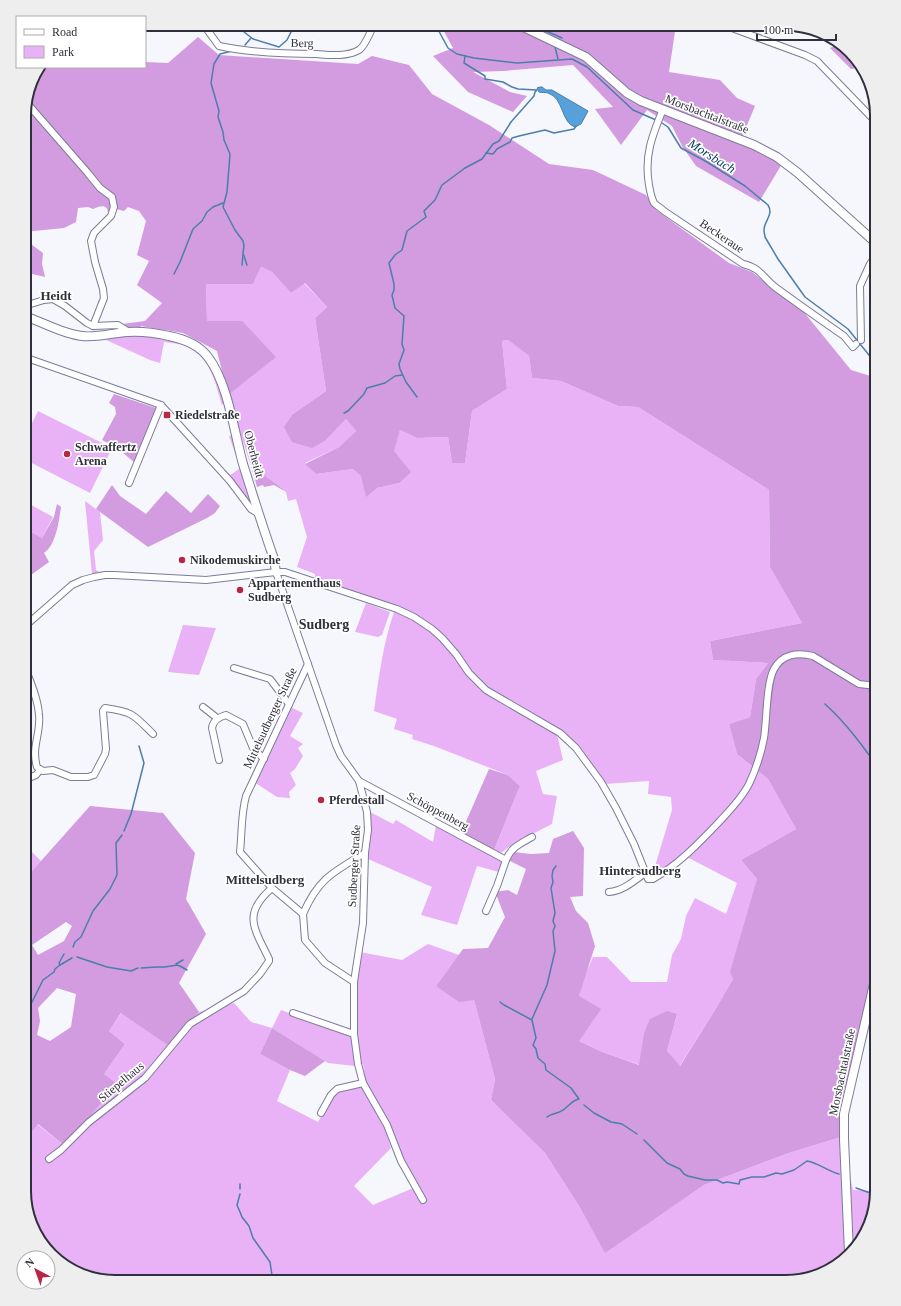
<svg xmlns="http://www.w3.org/2000/svg" width="901" height="1306" viewBox="0 0 901 1306" font-family="'Times New Roman',serif">
<style>
.green{fill:#e9b1f6;fill-rule:evenodd}
.forest{fill:#d39be0;fill-rule:evenodd}
.water{fill:#58a0db;stroke:#4c7eab}
.lines{fill:none;stroke-linecap:round;stroke-linejoin:round}
.stream{stroke:#4c7eab;stroke-width:1.5}
.street-casing{stroke:#7b7c98;stroke-width:8}
.secondary-casing{stroke:#7b7c98;stroke-width:10}
.street{stroke:#fff;stroke-width:6}
.secondary{stroke:#fff;stroke-width:8}
.poi-dot{fill:#b82644;stroke:#fff;stroke-width:1.5}
.labels{text-anchor:middle;dominant-baseline:central;stroke-width:3.5;stroke-linejoin:round;paint-order:stroke}
.street-label{font-size:12px;fill:#2f303b;stroke:#fff}
.poi-label{font-size:12px;font-weight:bold;fill:#2f303b;stroke:#fff;text-anchor:start}
.water-label{font-size:13px;font-style:italic;fill:#053e65;stroke:#fff}
.neighbourhood-label{font-size:13px;font-weight:bold;fill:#2f303b;stroke:#fff}
.quarter-label{font-size:14px;font-weight:bold;fill:#2f303b;stroke:#fff}
.rim{fill:none;stroke:#2f303b;stroke-width:2}
</style>
<rect width="100%" height="100%" fill="#f6f6fd"/>
<g class="green">
<path d="M261 267 272 272 291 293 304 283 327 307 315 318 326 391 293 414 326 440 346 419 356 431 339 447 305 463 316 474 353 469 377 488 399 483 393 451 400 430 417 438 448 437 452 463H465L472 411 507 389 502 341 508 340 529 356 532 378 561 381 618 406 638 407 769 490 770 567 802 623 710 641 713 660 768 663 756 679 750 717 729 724 737 754 768 779 796 829 741 860 757 879 733 979 715 1010 679 1067 667 1051 677 1014 644 1033 640 1065 600 1051 579 1041V996L583 980 593 957H607L631 982H667L672 955 681 939 686 916 695 898 726 914 737 883 683 855 652 876 672 810 671 797 648 794 649 781 604 784 582 750 542 721 557 734 563 760 536 771 543 794 557 796 552 824 513 844 501 853 494 850 520 786 508 775 434 746 412 739 413 735 394 729 397 719 374 711C379 676 383 643 395 609L315 579V574L297 567 307 537 296 499 288 501 286 492 278 485 251 466 228 395 242 321H207L206 284H253Z"/>
<path d="M120 335C140 336 187 337 201 352 213 367 219 385 224 403L222 405C215 382 211 359 188 347 181 344 172 343 164 342L160 363 150 360 104 339Z"/>
<polygon points="38,411 112,448 90,493 24,459 24,439"/>
<polygon points="233,435 252,503 250,503 229,476 239,469 240,467 229,436"/>
<polygon points="24,501 53,517 42,538 24,528"/>
<polygon points="85,501 100,512 103,540 94,551 96,570 99,572 92,574"/>
<polygon points="366,603 390,612 382,635 378,637 355,632"/>
<polygon points="183,625 216,628 199,675 168,672"/>
<polygon points="290,707 303,713 290,736 303,744 298,748 303,756 295,769 290,773 296,785 289,792 290,798 277,797 254,782"/>
<polygon points="370,812 393,824 396,820 433,842 436,825 503,861 499,872 477,866 457,925 421,915 432,887 368,859 371,829"/>
<polygon points="24,844 41,861 24,880"/>
<path d="M428 944 459 955 436 986 474 1000 495 1079 491 1100 545 1153 579 1206 605 1252 704 1185 786 1154 841 1137 853 1190 877 1191 865 1237 831 1270 786 1282H109L65 1267 36 1236 24 1191V1141L37 1124 65 1146 116 1084 104 1074 125 1044 109 1031 122 1012 172 1048 199 1012 234 1003 251 1022 272 1028 281 1010 357 1039C359 1010 356 981 360 952L402 960ZM272 1028 328 1063 355 1066 363 1064 366 1084 337 1091 318 1122 277 1101 290 1070 260 1054ZM391 1127 403 1159 418 1186 373 1205 354 1186 391 1148 385 1130Z"/>
</g>
<g class="forest">
<polygon points="440,24 645,24 675,31 669,72 720,80 737,98 755,106 740,142 782,164 759,202 696,166 682,146 672,126 647,110 621,145 595,109 613,107 573,65 503,71 473,72 510,92 527,96 513,112 468,92 433,56 453,48"/>
<path d="M198 37 219 55 358 64 372 56 409 65 432 94 489 125 549 164 593 170 646 195 656 210 729 263 752 272 803 311 851 370 877 378V977L841 1137 786 1154 704 1185 605 1253 579 1206 545 1153 491 1100 495 1079 474 1000 459 1002 436 986 463 949 488 948 505 917 495 892 508 890 517 895 526 869 508 860 513 852 531 854 549 853 553 839 573 831 584 848 583 896 570 897 576 911 588 923 595 946 579 996 601 1009 579 1041 600 1051 639 1065 644 1033 650 1019 667 1011 677 1014 667 1051 680 1066 715 1010 733 979 730 972 757 879 741 860 796 829 768 779 737 754 729 724 750 717 756 679 768 663 713 660 710 641 802 623 770 567 769 490 638 407 618 406 561 381 532 378 529 356 508 340 502 341 507 389 472 411 465 463H452L448 437 417 438 400 430 394 451 411 472 399 483 377 488 366 497 361 476 353 469 316 474 305 464 339 447 356 431 346 419 326 440 312 448 292 442 284 427 293 414 326 391 315 318 327 307 305 283 291 293 272 272 261 267 253 284H206L207 321H242L276 357 228 395 217 351 183 333 141 326 140 329 127 328 122 324 145 321 162 303 137 285 149 261 137 255 146 221 139 211 128 207 124 211 116 209 110 214H108C108 203 100 206 93 209L88 207 78 208 76 222 64 228 24 232V109L33 75 39 67H145V62L168 63Z"/>
<polygon points="840,43 863,67 851,69 830,48"/>
<polygon points="24,239 43,253 42,264 45,277 24,272"/>
<polygon points="114,394 156,408 138,456 134,462 123,453 122,450 102,440 116,414 115,407 109,403"/>
<polygon points="251,466 278,485 286,492 274,485 264,487 263,485 257,487"/>
<polygon points="112,485 120,496 146,514 166,491 191,513 208,494 220,506 215,513 207,518 148,547 96,509"/>
<path d="M57 504 61 507C59 521 56 545 44 553L49 562 24 580V528L42 538 54 517Z"/>
<polygon points="489,769 508,775 520,786 494,850 461,833"/>
<path d="M90 806 163 813 195 853 186 899 206 934 179 983 199 1012 172 1048 121 1013 109 1031 125 1044 104 1074 117 1084 65 1146 38 1124 24 1141V880ZM66 922 72 926 64 941 38 955 32 945ZM57 988 76 994 71 1027 50 1041 37 1035 40 1021 38 1008Z"/>
<polygon points="272,1028 325,1061 305,1076 290,1070 260,1054"/>
</g>
<path class="water" d="M540 87H542L546 90H552L588 111 581 124 575 127C561 123 564 98 548 93 545 92 542 93 539 92L537 88Z"/>
<g class="lines">
<g class="stream">
<polyline points="234,24 253,39 279,47 287,40 295,24"/>
<polyline points="435,24 448,48 457,54 474,58 517,63 572,59 587,67 633,110 656,120"/>
<polyline points="530,24 562,38"/>
<polyline points="245,45 251,38"/>
<polyline points="555,47 558,59"/>
<polyline points="232,51 220,54 214,64 211,83 219,111 218,117 223,132 224,140 230,154 227,192 223,207 235,230 243,241 244,246 243,253 247,265"/>
<path d="M659 121 668 127 681 148 707 162 745 186 768 205C774 215 764 221 764 230 764 233 765 235 765 237L778 259 805 297 848 329 877 365"/>
<polyline points="486,153 493,154 497,149 510,142 512,138 519,136 545,130 554,133 574,129 576,126"/>
<polyline points="242,265 243,255"/>
<polyline points="174,274 180,262 193,229 202,221 207,212 213,207 223,203"/>
<polyline points="417,397 406,382 400,369 399,364 404,350 402,344 404,316 395,308 392,295 394,290 394,284 389,263 395,255 402,250 407,231 426,217 424,211 435,200 442,185 465,168 482,159 493,144 499,141 511,122 534,96 535,92 537,90 518,89 512,87 503,82 485,79 485,76 464,63 465,56"/>
<polyline points="344,413 348,411 364,394 367,388 385,383 395,376 402,375"/>
<path d="M825 704C837 715 847 726 857 739 864 747 868 756 877 763"/>
<polyline points="124,831 131,814 144,763 139,746"/>
<polyline points="73,947 75,942 81,937 93,911 110,889 117,875 116,843 122,835"/>
<polyline points="77,957 107,967 131,971 138,968"/>
<polyline points="176,964 183,960"/>
<polyline points="60,965 72,958"/>
<polyline points="141,968 157,967 165,967 177,965 180,966 187,970"/>
<path d="M500 1002 504 1005 532 1020 536 1038 533 1045 536 1049 538 1058 545 1064 546 1070 571 1088 579 1099C572 1100 568 1107 563 1110 558 1114 552 1113 547 1117"/>
<polyline points="24,1008 32,1002 43,980 54,972 55,969 60,965 59,963 64,954"/>
<polyline points="532,1019 547,985 555,951 553,931 555,926 553,921 555,913 551,888 553,882 552,876 553,870 556,866"/>
<polyline points="584,1105 594,1113 611,1122 622,1124 637,1134"/>
<path d="M644 1140 667 1163 680 1169 684 1174 688 1176 705 1180H717L723 1183 727 1182 739 1184 740 1180 752 1177H764L776 1173 782 1174 794 1170 807 1161C819 1163 827 1171 839 1174"/>
<polyline points="240,1184 240,1189"/>
<polyline points="856,1188 876,1195"/>
<polyline points="240,1194 237,1205 240,1212 242,1217 249,1226 253,1238 270,1262 273,1282"/>
</g>
<defs>
<g id="street">
<path d="M203 24 219 46C252 53 284 54 317 54 329 55 347 57 359 50 365 46 371 31 374 24"/>
<polyline points="721,24 805,55 817,61 877,123"/>
<polyline points="26,102 87,172 100,188 112,197 114,207 111,216 94,233 91,241 95,262 103,289 104,298 93,326"/>
<path d="M663 109C652 136 644 156 649 185 650 191 651 197 654 203 657 206 661 208 664 211L743 264C761 268 762 277 775 287 798 304 821 320 844 336L853 347 856 344"/>
<polyline points="24,306 44,300 53,299 65,306 87,323 93,326 118,325 129,332"/>
<polyline points="861,340 860,286 870,264 877,254"/>
<polyline points="24,357 161,405 230,481 251,509 259,514"/>
<polyline points="129,483 161,405"/>
<polyline points="276,572 336,745 341,756 359,781 367,812 368,830 365,853 363,923 354,982 354,1034 358,1064 363,1083 387,1125 401,1161 423,1200"/>
<path d="M24 627 72 585 83 580 94 577 105 575H114L206 580 276 572H285L397 609 414 617 432 629 442 638 456 654 469 673 486 690 560 733 576 748 601 782 616 808 634 844 648 879H653C678 865 699 843 719 822 730 810 742 798 749 784 756 769 761 754 764 738 767 720 766 684 774 669 782 654 798 652 813 656L859 684 877 686"/>
<path d="M308 664 246 796C241 814 242 833 240 852L272 888 303 914 305 940 325 963 354 982"/>
<path d="M24 665C30 681 38 698 39 715 41 734 31 747 37 767L43 771 53 770 71 777H88L94 775 105 754 106 749 103 711 105 708C133 712 133 714 153 734"/>
<polyline points="234,668 270,679 289,704"/>
<polyline points="203,707 217,718"/>
<path d="M219 760 212 728C213 720 219 717 226 715L243 724 253 748 264 759"/>
<polyline points="24,780 36,775 40,770"/>
<path d="M359 781 506 860C511 847 520 844 532 837"/>
<path d="M609 892C623 891 634 881 645 873"/>
<polyline points="486,911 497,886 506,860"/>
<path d="M303 914C318 879 333 872 365 853"/>
<polyline points="293,1013 354,1034"/>
<polyline points="321,1113 331,1095 337,1089 363,1083"/>
<path d="M49 1159 61 1150 89 1122 145 1078 190 1024 244 991 260 974 269 961V959C254 928 242 914 272 888"/>
</g>
<g id="secondary">
<polyline points="517,24 586,57 627,93 641,101 754,145 777,157 798,173 877,244"/>
<path d="M24 316C43 322 62 334 82 336 96 338 112 333 127 332 140 331 156 333 169 336 184 339 199 345 208 357 228 383 234 432 243 464 253 496 263 528 274 559L276 572"/>
<polyline points="849,1252 844,1139 844,1114 877,971"/>
</g>
</defs>
<use href="#street" class="street-casing"/>
<use href="#secondary" class="secondary-casing"/>
<use href="#street" class="street"/>
<use href="#secondary" class="secondary"/>
</g>
<g class="poi-dot">
<rect x="163" y="411" width="8" height="8" rx="2"/>
<circle cx="67" cy="454" r="4"/>
<circle cx="182" cy="560" r="4"/>
<circle cx="240" cy="590" r="4"/>
<circle cx="321" cy="800" r="4"/>
</g>
<g class="labels">
<g class="street-label">
<text transform="translate(302 43) rotate(1)">Berg</text>
<text transform="translate(707 114) rotate(21)">Morsbachtalstraße</text>
<text transform="translate(722 236) rotate(34)">Beckeraue</text>
<text transform="translate(254 454) rotate(75)">Oberheidt</text>
<text transform="translate(270 718) rotate(-65)">Mittelsudberger Straße</text>
<text transform="translate(438 811) rotate(28)">Schöppenberg</text>
<text transform="translate(354 866) rotate(-87)">Sudberger Straße</text>
<text transform="translate(842 1072) rotate(-78)">Morsbachtalstraße</text>
<text transform="translate(121 1082) rotate(-40)">Stiepelhaus</text>
</g>
<g class="poi-label">
<text x="175" y="415">Riedelstraße</text>
<text x="75" y="447">Schwaffertz<tspan x="75" dy="14">Arena</tspan></text>
<text x="190" y="560">Nikodemuskirche</text>
<text x="248" y="583">Appartementhaus<tspan x="248" dy="14">Sudberg</tspan></text>
<text x="329" y="800">Pferdestall</text>
</g>
<g class="water-label">
<text transform="translate(712 156) rotate(32)">Morsbach</text>
</g>
<g class="neighbourhood-label">
<text x="56" y="295">Heidt</text>
<text x="640" y="870">Hintersudberg</text>
<text x="265" y="879">Mittelsudberg</text>
</g>
<g class="quarter-label">
<text x="324" y="624">Sudberg</text>
</g>
</g>
<path d="M0 0H901V1306H0ZM115 31H786A84 84 0 0 1 870 115V1191A84 84 0 0 1 786 1275H115A84 84 0 0 1 31 1191V115A84 84 0 0 1 115 31Z" fill="#eeeeef" fill-rule="evenodd"/>
<path class="rim" d="M115 31H786A84 84 0 0 1 870 115V1191A84 84 0 0 1 786 1275H115A84 84 0 0 1 31 1191V115A84 84 0 0 1 115 31Z"/>
<rect x="16" y="16" width="130" height="52" fill="#ffffff" stroke="#acacb1"/>
<rect x="24" y="29" width="20" height="6" fill="#ffffff" stroke="#acacb1"/>
<text x="52" y="36" font-size="12" fill="#2f303b">Road</text>
<rect x="24" y="46" width="20" height="12" fill="#e9b1f6" stroke="#acacb1"/>
<text x="52" y="56" font-size="12" fill="#2f303b">Park</text>
<g transform="translate(36 1270) rotate(319)"><circle r="19" fill="#ffffff" stroke="#acacb1"/>
<path d="M0-3L7 15L0 10L-7 15Z" fill="#b82644"/>
<text y="-6" font-size="11" font-weight="bold" text-anchor="middle" fill="#2f303b">N</text>
</g>
<path d="M757 34v6h79v-6" fill="none" stroke="#2f303b" stroke-width="2"/>
<text x="763" y="34" font-size="12" fill="#2f303b" stroke="#ffffff" stroke-width="3" paint-order="stroke">100 m</text>
</svg>
